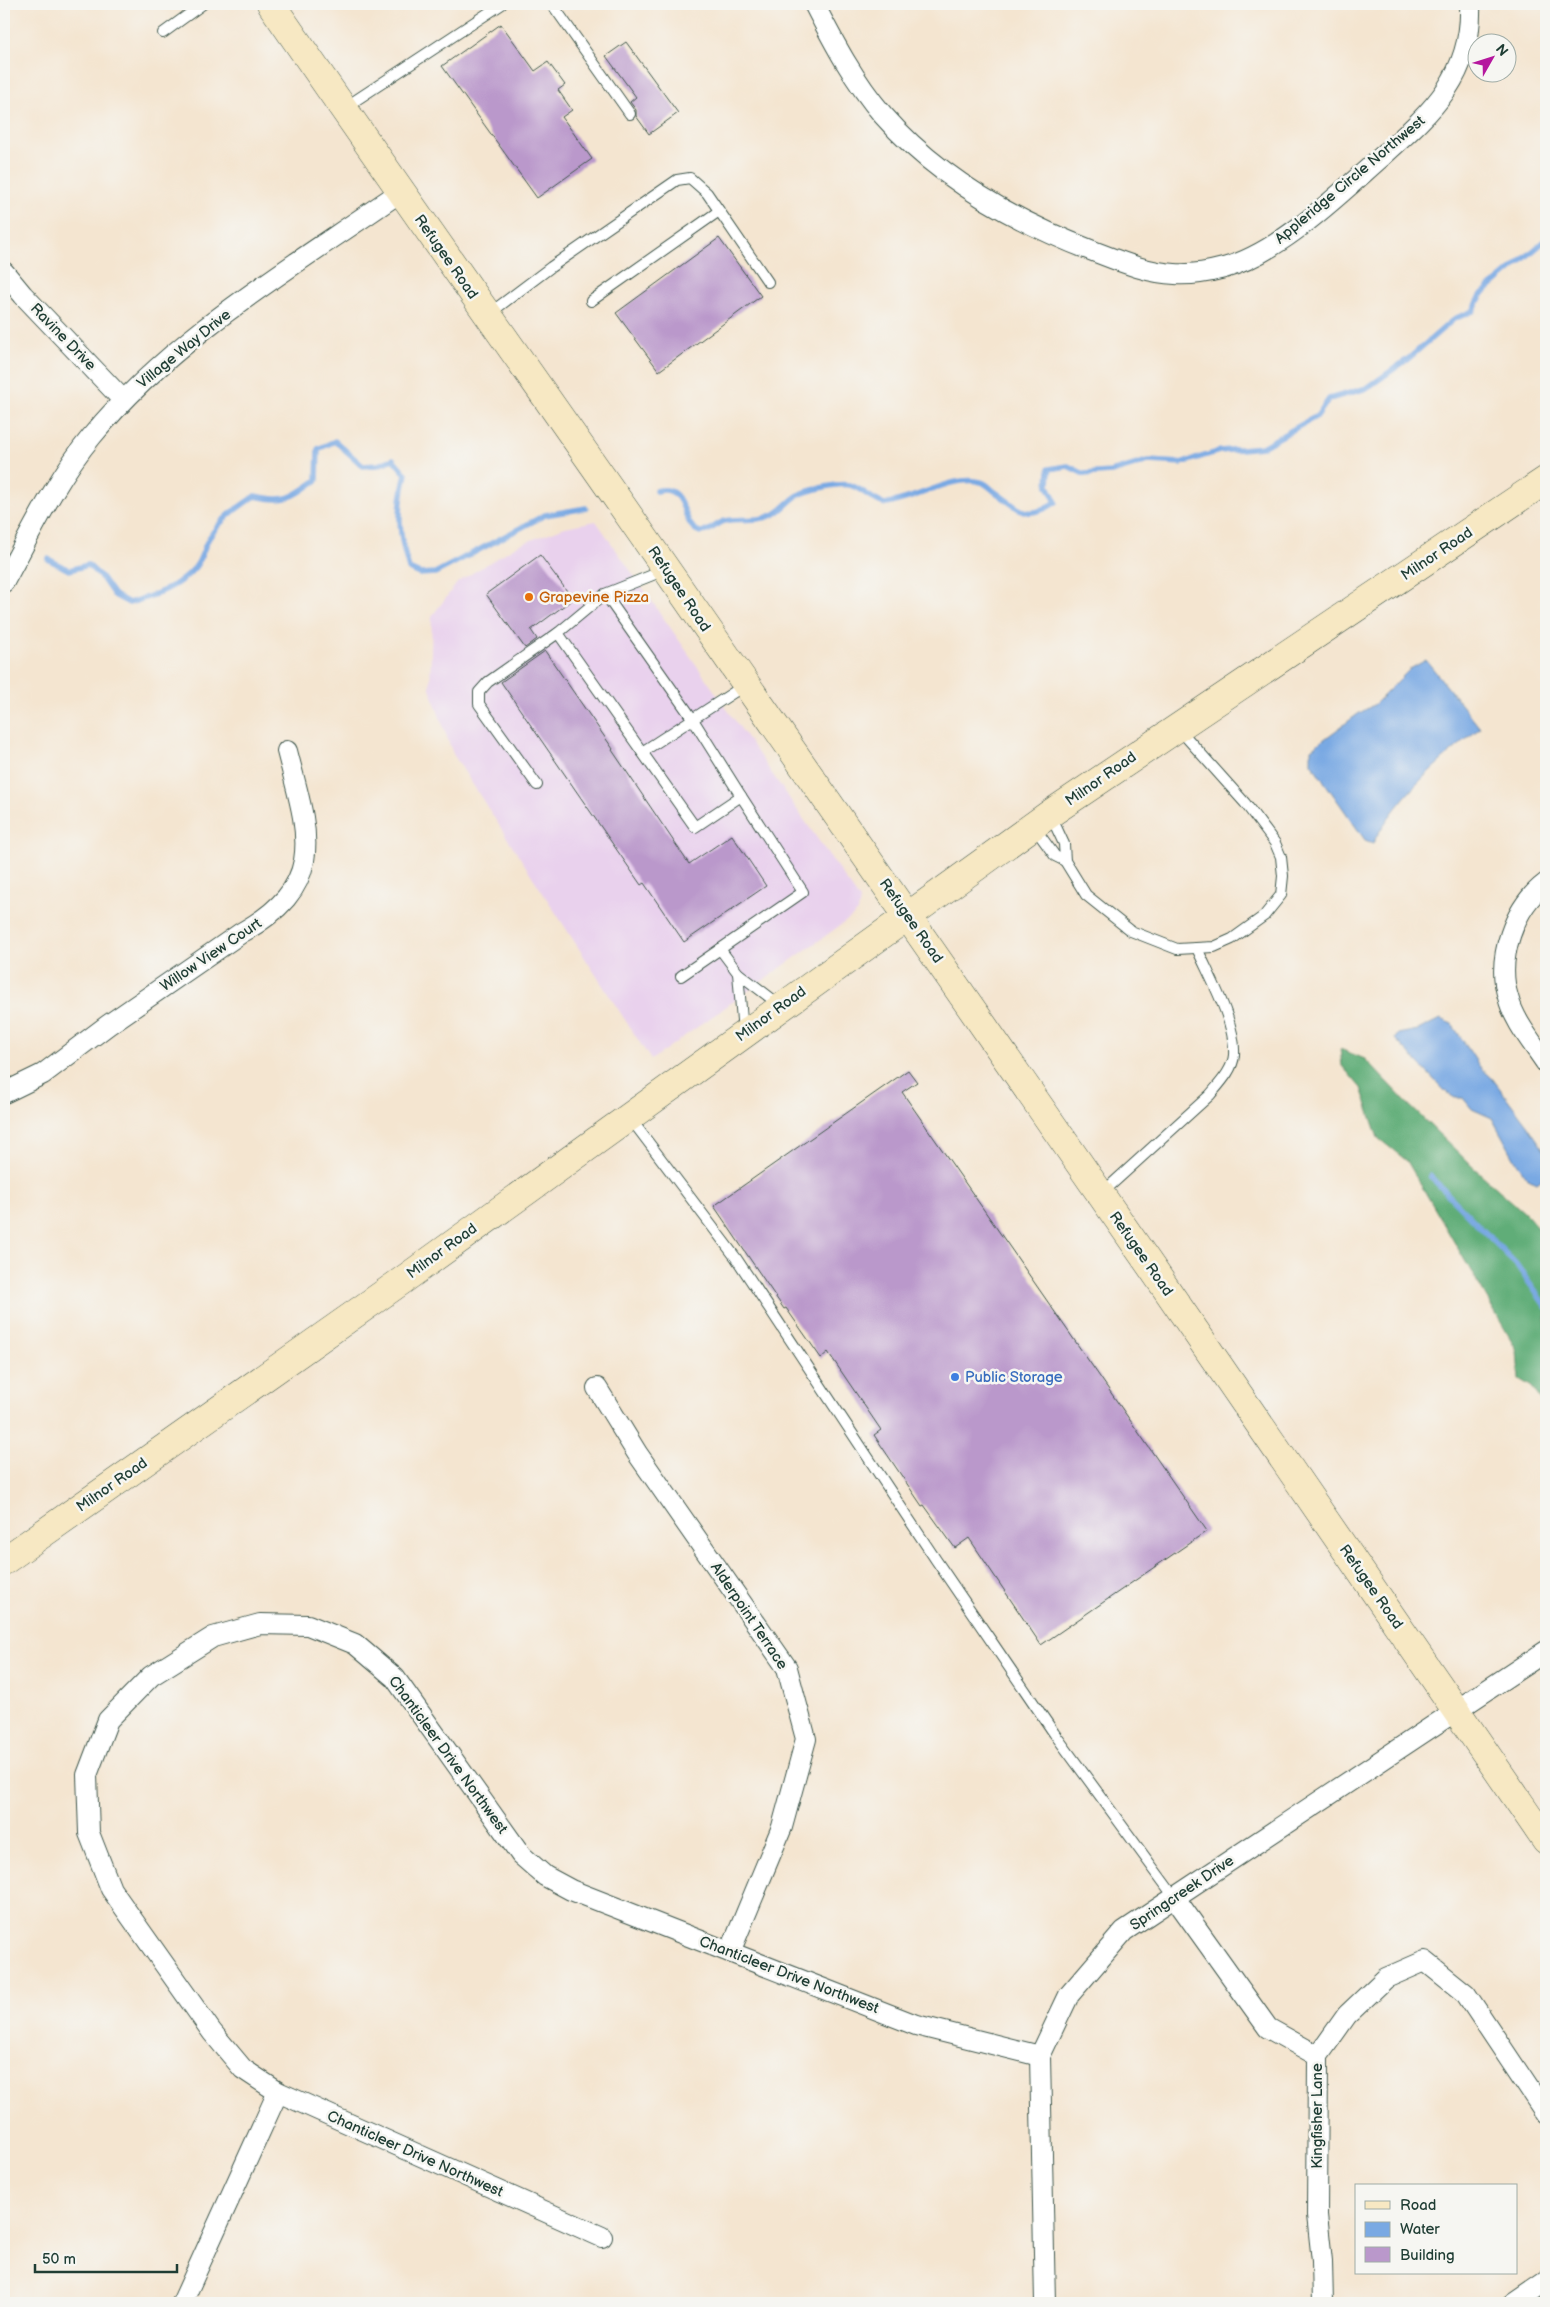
<svg xmlns="http://www.w3.org/2000/svg" width="1550" height="2307" viewBox="0 0 1550 2307" font-family="'Balsamiq Sans',sans-serif">
<style>
.built{fill:#e9d1ed}
.forest{fill:#60ad78;stroke:#407556}
.water{fill:#79a9e3;stroke:#4c738c}
.lines{fill:none;stroke-linecap:round;stroke-linejoin:round}
.stream{stroke:#79a9e3;stroke-width:5.5}
.building{fill:#ba98cb}
.service-casing{stroke:#3f564b;stroke-width:12}
.minor-casing{stroke:#3f564b;stroke-width:22}
.secondary-casing{stroke:#3f564b;stroke-width:29}
.service{stroke:#fff;stroke-width:10}
.minor{stroke:#fff;stroke-width:20}
.secondary{stroke:#f7e8c3;stroke-width:28}
.food-dot{fill:#e8710a;stroke:#f6f6f2;stroke-width:2}
.shop-dot{fill:#3f7fe0;stroke:#f6f6f2;stroke-width:2}
.labels{text-anchor:middle;dominant-baseline:central;stroke-width:5;stroke-linejoin:round;paint-order:stroke}
.street-label{font-size:15px;fill:#1f3d34;stroke:#f6f6f2}
.food-label{font-size:15px;fill:#c56008;stroke:#f6f6f2;text-anchor:start}
.shop-label{font-size:15px;fill:#366cbe;stroke:#f6f6f2;text-anchor:start}
</style>
<rect width="100%" height="100%" fill="#f6f6f2"/>
<filter id="ink" filterUnits="userSpaceOnUse"><feTurbulence type="fractalNoise" baseFrequency=".02" numOctaves="2"/><feDisplacementMap in="SourceGraphic" scale="10" xChannelSelector="R" yChannelSelector="G"/><feConvolveMatrix kernelMatrix="1 2 1 2 8 2 1 2 1" color-interpolation-filters="sRGB"/></filter>
<filter id="wash" filterUnits="userSpaceOnUse"><feTurbulence type="fractalNoise" baseFrequency=".0096" numOctaves="4" result="noise"/><feDisplacementMap in="SourceGraphic" scale="20" xChannelSelector="R" yChannelSelector="G"/><feGaussianBlur stdDeviation="1.12" result="paint"/><feColorMatrix in="noise" values="0 0 0 0 0 0 0 0 0 0 0 0 0 0 0 0 0 1.4 0 .05"/><feComposite in="paint" operator="in"/></filter>
<g filter="url(#wash)">
<rect width="100%" height="100%" fill="#f4e5d0"/>
<polygon class="built" points="596,521 860,900 858,912 852,917 651,1060 453,754 430,689 432,616 458,582 518,545 565,527"/>
<polygon class="forest" points="1340,1049 1365,1059 1404,1100 1473,1167 1526,1214 1546,1237 1546,1407 1532,1387 1519,1379 1517,1350 1407,1161 1378,1138 1361,1088 1342,1066"/>
<g class="water">
<path d="M1426 660 1480 728C1439 761 1398 796 1373 843L1365 840 1311 763V749L1358 714 1375 704 1410 669Z"/>
<polygon points="1440,1019 1452,1024 1480,1067 1492,1078 1528,1126 1546,1153 1546,1176 1537,1183 1529,1180 1517,1163 1492,1118 1472,1109 1463,1098 1455,1098 1447,1093 1395,1039 1398,1034 1418,1030"/>
</g>
<g class="lines">
<g class="stream">
<path d="M656 491C689 482 680 529 701 532 710 533 716 523 725 521 739 517 756 523 773 515 782 511 789 501 797 496 807 490 838 483 849 485 861 487 873 502 886 504 891 504 897 501 901 500 926 494 956 475 981 482 986 483 990 488 994 491 1019 508 1026 523 1056 502L1048 486 1049 469 1068 466 1084 474 1111 472 1148 461 1182 463 1220 451 1262 447 1317 416 1329 399 1367 388 1408 359 1454 319 1473 311 1482 294 1546 240"/>
<path d="M48 559 69 570 88 565 102 578 114 595 129 603C153 596 180 587 196 566 202 558 204 546 209 538 221 519 237 508 255 496 287 503 292 498 317 480L318 449 335 441 363 466 378 465 393 459 406 474C397 511 398 532 409 569L420 574 435 573 545 515 586 508"/>
<polyline points="1430,1176 1516,1264 1546,1307"/>
</g>
</g>
<g id="blocks">
<g class="building">
<polygon points="501,24 535,71 548,62 565,85 558,90 572,110 562,117 592,159 537,198 442,66"/>
<polygon points="626,42 678,113 649,134 636,116 636,110 630,102 636,97 606,56"/>
<polygon points="719,238 761,296 659,371 616,313"/>
<polygon points="540,555 573,599 531,630 537,639 525,648 486,594"/>
<polygon points="545,651 613,749 612,750 689,864 732,835 766,886 684,942 644,883 641,885 501,682"/>
<polygon points="908,1070 917,1082 902,1092 1207,1531 1041,1645 969,1538 955,1548 924,1505 922,1506 874,1435 881,1430 828,1352 821,1358 786,1308 784,1309 714,1206"/>
</g>
</g>
</g>
<g filter="url(#ink)">
<use href="#blocks" fill-opacity="0" stroke="#3f564b" stroke-width="1"/>
<g class="lines">
<defs>
<g id="service">
<polyline points="552,4 630,114"/>
<polyline points="163,33 203,4"/>
<polyline points="344,108 502,4"/>
<polyline points="591,301 719,211"/>
<polyline points="490,313 551,267 677,180 690,178 707,193 768,282"/>
<polyline points="665,570 605,594 558,633 695,827 741,796 803,892 681,976"/>
<polyline points="605,594 692,718 741,796"/>
<polyline points="642,752 745,685"/>
<polyline points="537,785 479,704 479,692 488,682 558,633"/>
<polyline points="1051,816 1064,844 1065,861 1086,895 1131,931 1177,949 1214,947 1232,939 1264,916 1281,895 1283,876 1281,857 1275,843 1245,803 1178,728"/>
<polyline points="1034,827 1055,856 1065,861"/>
<polyline points="720,949 738,973 781,1006"/>
<polyline points="738,973 743,1032"/>
<polyline points="630,1118 736,1258 936,1560 1054,1733 1175,1898"/>
<path d="M1102 1193 1210 1095C1219 1084 1233 1070 1234 1055 1236 1022 1210 978 1197 948"/>
</g>
<g id="minor">
<path d="M814 4C834 43 854 81 883 115 939 179 1014 221 1093 251 1119 261 1147 273 1175 274 1191 275 1209 272 1224 268 1279 253 1336 197 1378 160 1429 114 1473 78 1470 4"/>
<polyline points="4,272 23,295 123,400"/>
<path d="M4 582C31 533 56 479 92 436 176 334 293 267 400 192"/>
<path d="M1546 883C1514 907 1496 958 1508 997 1514 1021 1532 1042 1546 1063"/>
<path d="M4 1093 43 1074 108 1025 241 933C329 884 308 833 287 751"/>
<polyline points="597,1388 637,1453 787,1668 806,1739 782,1827 730,1952"/>
<polyline points="1175,1898 1268,2028 1318,2056"/>
<polyline points="1318,2056 1347,2015 1386,1978 1425,1961 1466,1994 1546,2114"/>
<polyline points="1318,2056 1317,2215 1322,2261 1323,2303"/>
<polyline points="602,2237 278,2092 243,2069 212,2032 111,1889 89,1833 87,1775 108,1720 151,1676 213,1637 260,1624 308,1625 355,1644 395,1678 521,1855 545,1876 571,1890 916,2025 1040,2056"/>
<polyline points="182,2303 278,2092"/>
<polyline points="1045,2303 1040,2056 1069,1995 1124,1931 1546,1651"/>
<polyline points="1514,2303 1546,2281"/>
</g>
<g id="secondary">
<path d="M271 4C390 177 512 348 632 520 938 959 1244 1399 1546 1841"/>
<polyline points="4,1561 403,1280 1051,813 1546,480"/>
</g>
</defs>
<use href="#service" class="service-casing"/>
<use href="#minor" class="minor-casing"/>
<use href="#secondary" class="secondary-casing"/>
<use href="#service" class="service"/>
<use href="#minor" class="minor"/>
<use href="#secondary" class="secondary"/>
</g>
</g>
<circle class="food-dot" cx="529" cy="597" r="5"/>
<circle class="shop-dot" cx="955" cy="1377" r="5"/>
<g class="labels">
<g class="street-label">
<text transform="translate(1350 180) rotate(-40)">Appleridge Circle Northwest</text>
<text transform="translate(446 257) rotate(55)">Refugee Road</text>
<text transform="translate(63 337) rotate(46)">Ravine Drive</text>
<text transform="translate(184 349) rotate(-39)">Village Way Drive</text>
<text transform="translate(1437 554) rotate(-34)">Milnor Road</text>
<text transform="translate(679 589) rotate(56)">Refugee Road</text>
<text transform="translate(1101 779) rotate(-35)">Milnor Road</text>
<text transform="translate(911 921) rotate(55)">Refugee Road</text>
<text transform="translate(211 955) rotate(-34)">Willow View Court</text>
<text transform="translate(771 1014) rotate(-36)">Milnor Road</text>
<text transform="translate(442 1251) rotate(-36)">Milnor Road</text>
<text transform="translate(1141 1254) rotate(55)">Refugee Road</text>
<text transform="translate(112 1485) rotate(-35)">Milnor Road</text>
<text transform="translate(1371 1587) rotate(55)">Refugee Road</text>
<text transform="translate(749 1616) rotate(56)">Alderpoint Terrace</text>
<text transform="translate(448 1755) rotate(54)">Chanticleer Drive Northwest</text>
<text transform="translate(1182 1893) rotate(-34)">Springcreek Drive</text>
<text transform="translate(789 1975) rotate(21)">Chanticleer Drive Northwest</text>
<text transform="translate(1317 2116) rotate(-90)">Kingfisher Lane</text>
<text transform="translate(415 2154) rotate(24)">Chanticleer Drive Northwest</text>
</g>
<g class="food-label">
<text x="539" y="597">Grapevine Pizza</text>
</g>
<g class="shop-label">
<text x="965" y="1377">Public Storage</text>
</g>
</g>
<rect width="1550" height="2307" fill="none" stroke="#f6f6f2" stroke-width="20"/>
<rect x="1355" y="2184" width="162" height="90" fill="#f6f6f2" stroke="#a0aca6"/>
<rect x="1365" y="2201" width="25" height="8" fill="#f7e8c3" stroke="#a0aca6"/>
<text x="1400" y="2210" font-size="15" fill="#1f3d34">Road</text>
<rect x="1365" y="2222" width="25" height="15" fill="#79a9e3" stroke="#a0aca6"/>
<text x="1400" y="2234" font-size="15" fill="#1f3d34">Water</text>
<rect x="1365" y="2247" width="25" height="15" fill="#ba98cb" stroke="#a0aca6"/>
<text x="1400" y="2260" font-size="15" fill="#1f3d34">Building</text>
<g transform="translate(1492 58) rotate(51)"><circle r="24" fill="#f6f6f2" stroke="#a0aca6"/>
<path d="M0-4L9 19L0 12L-9 19Z" fill="#b5179e"/>
<text y="-8" font-size="14" font-weight="bold" text-anchor="middle" fill="#1f3d34">N</text>
</g>
<path d="M35 2264v8h142v-8" fill="none" stroke="#1f3d34" stroke-width="2.5"/>
<text x="42" y="2264" font-size="15" fill="#1f3d34" stroke="#f6f6f2" stroke-width="4" paint-order="stroke">50 m</text>
</svg>
